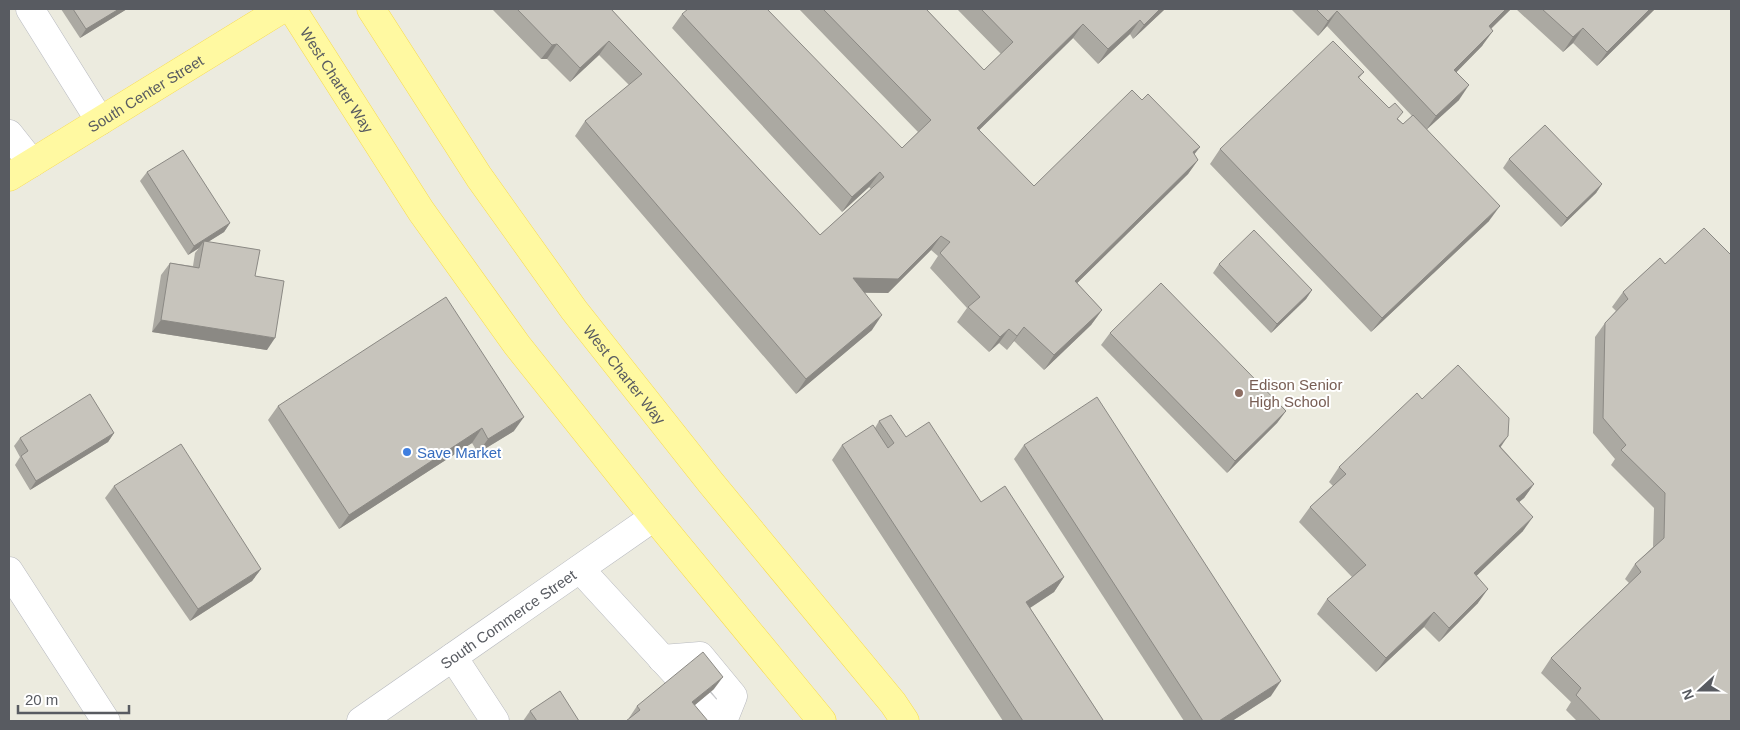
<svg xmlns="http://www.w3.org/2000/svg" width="1740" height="730" viewBox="0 0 1740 730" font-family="Arial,sans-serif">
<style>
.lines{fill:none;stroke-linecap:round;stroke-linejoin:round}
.minor-casing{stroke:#b7b9bf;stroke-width:29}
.major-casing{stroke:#f8da4c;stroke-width:29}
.minor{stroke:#fff;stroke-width:28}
.major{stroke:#fff9a1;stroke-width:28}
.wall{fill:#aba9a2}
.shaded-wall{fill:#8b8984}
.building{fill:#c7c4bc;stroke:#8b8984}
.education-dot{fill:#8d6e63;stroke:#fff;stroke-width:2}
.shop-dot{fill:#3f7fe0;stroke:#fff;stroke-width:2}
.labels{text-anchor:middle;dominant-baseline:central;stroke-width:4;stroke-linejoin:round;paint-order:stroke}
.street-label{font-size:15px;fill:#585b61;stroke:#fff}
.education-label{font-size:15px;fill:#785e54;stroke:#fff;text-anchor:start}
.shop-label{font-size:15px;fill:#366cbe;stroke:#fff;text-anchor:start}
</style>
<rect width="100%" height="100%" fill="#ecebdf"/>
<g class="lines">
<defs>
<g id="minor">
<polyline points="30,9 100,121"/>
<polyline points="9,134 32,163"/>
<polyline points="580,569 679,677"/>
<polyline points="9,571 106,721"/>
<polyline points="453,657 495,721"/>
<polyline points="662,659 700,656 733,696 723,721"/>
<polyline points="699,701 717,721"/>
<path id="s1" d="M361 721 654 517"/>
</g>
<g id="major">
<path id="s2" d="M292 9 421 211 517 345 654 517 822 721"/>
<path id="s3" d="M371 9 479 177 574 310 711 483 893 703 905 721"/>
<path id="s4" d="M9 177 282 9"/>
</g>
</defs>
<use href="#minor" class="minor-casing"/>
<use href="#major" class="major-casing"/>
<use href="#minor" class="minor"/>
<use href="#major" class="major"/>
</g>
<g class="wall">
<polygon points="61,9 127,9 80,38"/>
<polygon points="494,9 611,9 820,235 871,189 869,187 842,212 672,28 682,14 902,148 918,132 799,9 926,9 984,70 1001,54 957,9 1165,9 1133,39 1130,34 1098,64 1073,38 979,130 1034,186 1142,100 1200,147 1194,154 1198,160 1188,174 1077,283 1102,310 1091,325 1044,370 1014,341 1007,350 999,343 989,352 957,322 967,308 930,268 938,256 931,250 888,293 865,293 872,330 796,394 575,136 585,121 629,85 599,55 570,82 547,59 541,59 493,10"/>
<polygon points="1291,9 1511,9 1491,29 1482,46 1456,72 1459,100 1427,129 1489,221 1371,332 1210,164 1220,149 1364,72 1359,78 1403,124 1412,116 1327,26 1318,36"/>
<polygon points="1516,9 1655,9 1597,66 1573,43 1563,52"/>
<polygon points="1509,159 1602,184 1596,193 1561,227 1503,168"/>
<polygon points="147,172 230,223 224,232 208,242 255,276 267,350 152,332 161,275 170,263 193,266 195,253 199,248 188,255 140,181"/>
<polygon points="1660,258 1731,721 1577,721 1566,710 1571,702 1541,673 1551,658 1629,583 1625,579 1635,564 1653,547 1654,508 1611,465 1615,459 1593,433 1595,337 1605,323 1616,311 1612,307 1623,292"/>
<polygon points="1219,264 1312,290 1306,299 1271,333 1213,273"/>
<polygon points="1110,333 1286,411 1277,423 1227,473 1101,345"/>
<polygon points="1422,399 1501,447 1534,484 1524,498 1519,502 1523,531 1476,576 1478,603 1439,642 1424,627 1376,672 1317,614 1327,599 1352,577 1299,522 1310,507 1333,486 1329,482 1339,467"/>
<polygon points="278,406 514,431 478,453 472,443 339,529 268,420"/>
<polygon points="879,421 906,437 981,502 1064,577 1054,592 1030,608 1103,720 1102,721 1003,721 832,460 842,445 875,428"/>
<polygon points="114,433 108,442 30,490 15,465 20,457 14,446 20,438"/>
<polygon points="1024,445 1271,696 1232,721 1184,721 1014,459"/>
<polygon points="114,486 261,569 252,581 190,621 105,498"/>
<polygon points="714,689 695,705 629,719 629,718 637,706"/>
<polygon points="530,711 579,721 523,721"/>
</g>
<g class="shaded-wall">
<polygon points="119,9 127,9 80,38 86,29"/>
<polygon points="1160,9 1165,9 1133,39 1144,25"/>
<polygon points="1506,9 1511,9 1478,41 1489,26"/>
<polygon points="1650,9 1655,9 1597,66 1607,52"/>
<polygon points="1337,11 1327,26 1318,36 1328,21"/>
<polygon points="1140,20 1130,34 1098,64 1108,49"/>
<polygon points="1083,24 1073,38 967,142 977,128"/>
<polygon points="1583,28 1573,43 1563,52 1573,37"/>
<polygon points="1493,31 1482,46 1444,85 1454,70"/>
<polygon points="609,41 599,55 570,82 580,68"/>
<polygon points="557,44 547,59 541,59 552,45"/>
<polygon points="1469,85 1459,100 1426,130 1436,116"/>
<polygon points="1200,147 1189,161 1193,152"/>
<polygon points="1198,160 1188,174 1064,296 1075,281"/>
<polygon points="880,172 869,187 842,212 852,197"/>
<polygon points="1602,184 1596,193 1561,227 1567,218"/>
<polygon points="1500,206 1489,221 1371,332 1382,318"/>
<polygon points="230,223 224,232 203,245 204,241 199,248 188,255 194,246"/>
<polygon points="941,236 931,250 888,293 843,292 853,278"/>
<polygon points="1312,290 1306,299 1271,333 1277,324"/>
<polygon points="1102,310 1091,325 1044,370 1054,355"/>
<polygon points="882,315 872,330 796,394 806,379"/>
<polygon points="161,320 275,338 267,350 152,332"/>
<polygon points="1024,327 1014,341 1007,350 1017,336"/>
<polygon points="1009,329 999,343 989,352 1000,337"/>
<polygon points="1286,411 1277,423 1227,473 1235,461"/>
<polygon points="524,417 514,431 478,453 488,439"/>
<polygon points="482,428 472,443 339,529 349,515"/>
<polygon points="114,433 108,442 30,490 36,481"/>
<polygon points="1508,436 1498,451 1499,446"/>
<polygon points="1534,484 1524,498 1506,513 1516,499"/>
<polygon points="1533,517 1523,531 1464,588 1474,573"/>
<polygon points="261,569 252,581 190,621 198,609"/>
<polygon points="1064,577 1054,592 1016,617 1026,602"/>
<polygon points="1488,589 1478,603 1439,642 1449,628"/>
<polygon points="1434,612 1424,627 1376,672 1386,658"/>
<polygon points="723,677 714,689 684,714 692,702"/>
<polygon points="1281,681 1271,696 1232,721 1219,721"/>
</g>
<g class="building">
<polygon points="73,9 119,9 86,29"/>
<polygon points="517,9 611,9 820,235 884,177 880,172 852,197 682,14 688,9 767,9 902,148 931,120 823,9 926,9 984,70 1013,42 981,9 1160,9 1144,25 1140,20 1108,49 1083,24 977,128 1034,186 1132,90 1142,100 1148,94 1200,147 1193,152 1198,160 1075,281 1102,310 1054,355 1024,327 1017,336 1009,329 1000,337 968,307 980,297 940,253 950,242 941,236 898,279 853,278 882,315 806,379 585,121 642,74 609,41 580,68 557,44 552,45"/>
<polygon points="1316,9 1506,9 1489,26 1493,31 1454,70 1469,85 1436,116 1337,11 1328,21"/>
<polygon points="1542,9 1650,9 1607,52 1583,28 1573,37"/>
<polygon points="1333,41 1364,72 1358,77 1389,108 1395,103 1403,112 1397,119 1403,124 1413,115 1500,206 1382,318 1220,149"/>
<polygon points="1545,125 1602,184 1567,218 1509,159"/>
<polygon points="183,150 230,223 194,246 147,172"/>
<polygon points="1704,228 1731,255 1731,721 1601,721 1576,695 1581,688 1551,658 1641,572 1635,564 1664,538 1665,493 1621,450 1626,445 1603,418 1605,323 1628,299 1623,292 1660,258 1665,264"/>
<polygon points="1254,230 1312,290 1277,324 1219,264"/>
<polygon points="204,241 260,250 255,276 284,281 275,338 161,320 170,263 199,268"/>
<polygon points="1161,283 1286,411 1235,461 1110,333"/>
<polygon points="446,297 524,417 488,439 482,428 349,515 278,406"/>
<polygon points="1458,365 1509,418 1508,436 1499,446 1534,484 1516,499 1533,517 1474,573 1488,589 1449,628 1434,612 1386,658 1327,599 1366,565 1310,507 1346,474 1339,467 1417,393 1422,399"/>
<polygon points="90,394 114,433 36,481 21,456 28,451 20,438"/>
<polygon points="1097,397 1281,681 1219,721 1203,721 1024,445"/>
<polygon points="891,415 906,437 929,422 981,502 1005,486 1064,577 1026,602 1103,720 1101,721 1023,721 842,445 873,425 888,448 894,443 879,421"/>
<polygon points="181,444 261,569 198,609 114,486"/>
<polygon points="703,652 723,677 692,702 708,721 626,721 640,710 637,706"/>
<polygon points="560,691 579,721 537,721 530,711"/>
</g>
<circle class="education-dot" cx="1239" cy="393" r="5"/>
<circle class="shop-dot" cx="407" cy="452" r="5"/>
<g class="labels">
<g class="street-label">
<text stroke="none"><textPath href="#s2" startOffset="84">West Charter Way</textPath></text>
<text stroke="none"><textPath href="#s4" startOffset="160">South Center Street</textPath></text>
<text stroke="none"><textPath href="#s3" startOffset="445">West Charter Way</textPath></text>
<text stroke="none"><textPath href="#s1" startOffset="179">South Commerce Street</textPath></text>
</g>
<g class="education-label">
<text x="1249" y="384">Edison Senior<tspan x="1249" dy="17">High School</tspan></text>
</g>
<g class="shop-label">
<text x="417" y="452">Save Market</text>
</g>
</g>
<rect width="1740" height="730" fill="none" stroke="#585b61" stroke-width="20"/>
<g transform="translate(1700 690) rotate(249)" stroke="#ffffff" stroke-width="4" paint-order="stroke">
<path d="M0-4L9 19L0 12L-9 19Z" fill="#585b61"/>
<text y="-8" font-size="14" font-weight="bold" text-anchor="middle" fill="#585b61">N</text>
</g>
<path d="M18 705v8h111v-8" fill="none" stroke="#585b61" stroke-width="2.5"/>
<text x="25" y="705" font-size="15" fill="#585b61" stroke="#ffffff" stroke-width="4" paint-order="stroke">20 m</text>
</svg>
